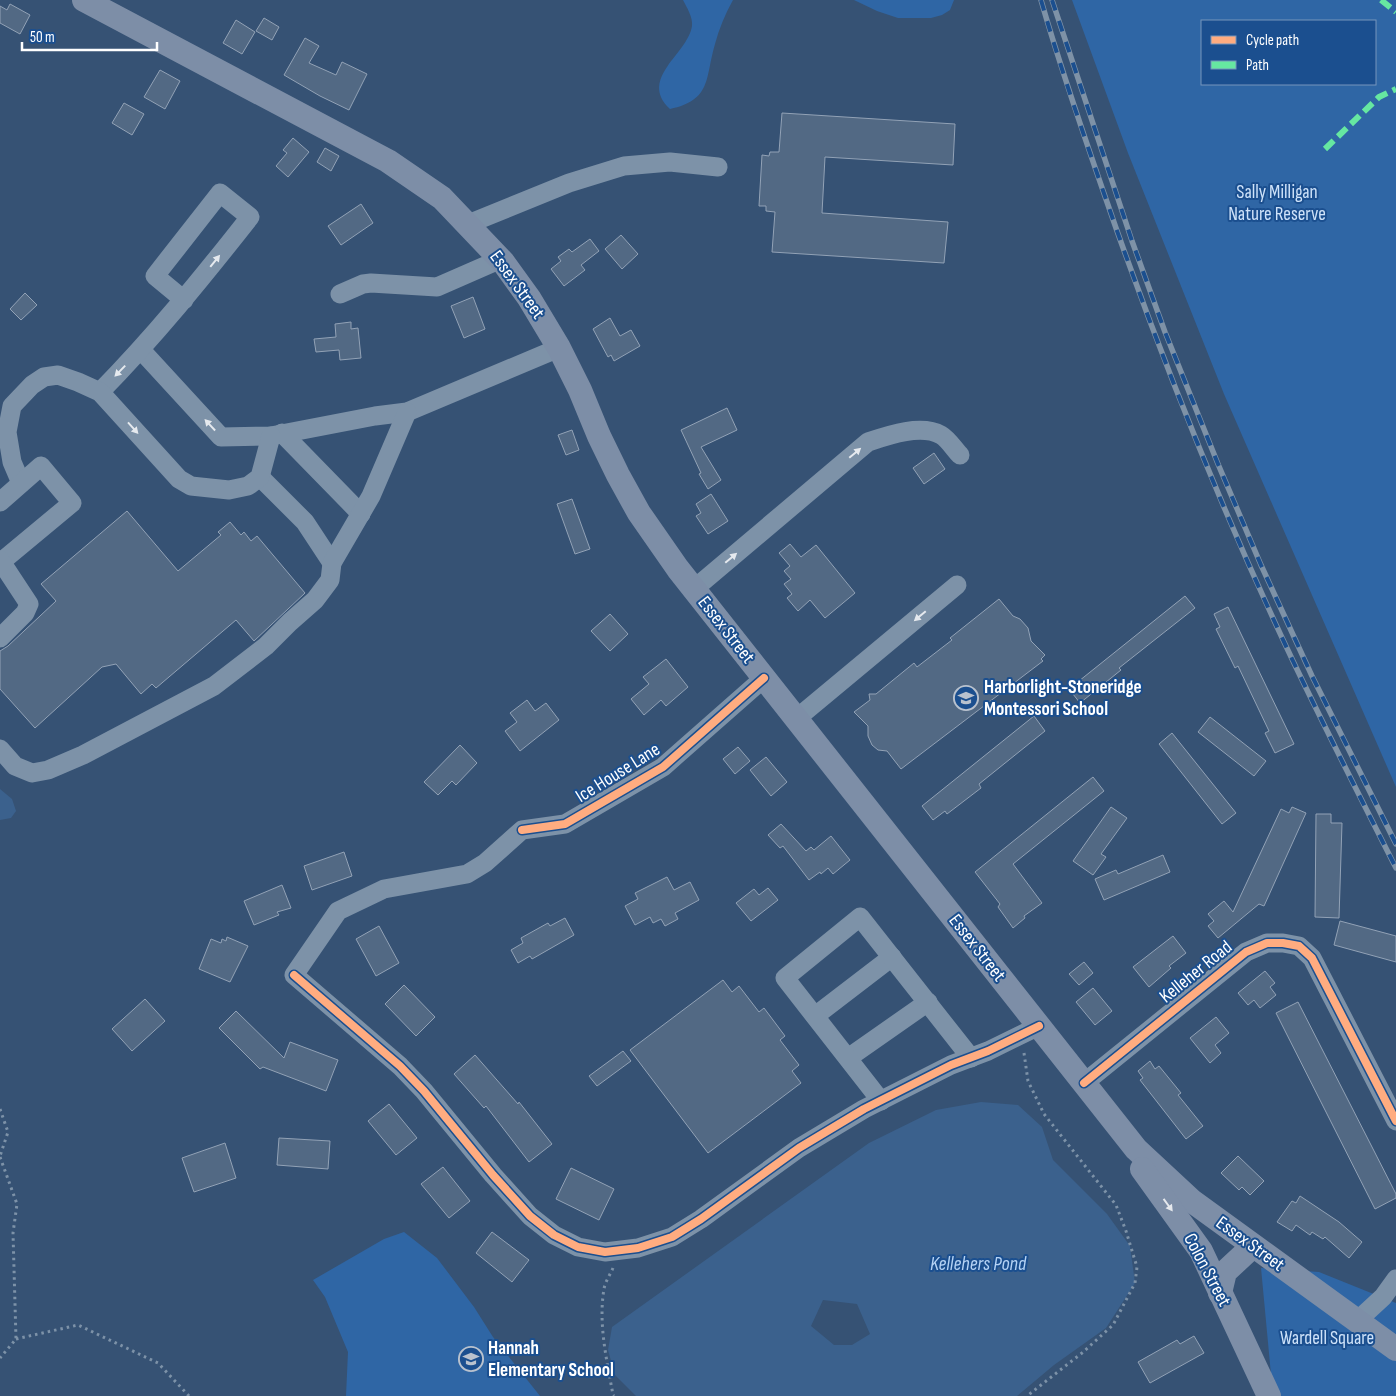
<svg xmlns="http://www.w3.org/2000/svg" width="1396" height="1396" viewBox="0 0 1396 1396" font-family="'Sofia Sans Condensed',sans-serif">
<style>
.green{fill:#2f66a5;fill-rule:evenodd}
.water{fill:#3b618d;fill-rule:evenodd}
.building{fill:#526984;stroke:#92a2b6}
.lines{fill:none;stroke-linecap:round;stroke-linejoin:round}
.path{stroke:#7d92a8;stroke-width:3;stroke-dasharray:2.5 4;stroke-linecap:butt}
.minor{stroke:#7d92a8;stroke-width:19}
.major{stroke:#7d8ea7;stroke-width:24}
.rail-casing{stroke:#7e92a7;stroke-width:5.5}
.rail{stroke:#1b4f8f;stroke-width:4;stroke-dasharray:11;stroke-linecap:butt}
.quiet{stroke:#66e7a1;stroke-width:6;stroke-dasharray:12 6;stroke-linecap:butt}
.cycleway-casing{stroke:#1b4f8f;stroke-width:11}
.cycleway{stroke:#ffac80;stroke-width:8}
.oneway{fill:#e5e9ee}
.oneway2{fill:#e5e8ed}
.labels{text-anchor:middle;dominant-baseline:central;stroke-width:4;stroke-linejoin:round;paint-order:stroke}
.park-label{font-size:19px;fill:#cfe3fa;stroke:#1b4f8f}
.street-label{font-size:19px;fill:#fff;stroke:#1b4f8f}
.poi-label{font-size:19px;font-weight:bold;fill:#fff;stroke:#1b4f8f;text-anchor:start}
.water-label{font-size:20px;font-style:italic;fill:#b5d3f5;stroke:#1b4f8f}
</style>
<rect width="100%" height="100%" fill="#365274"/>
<g class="green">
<path d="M683 0H733C725 14 719 29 715 44 705 78 712 100 670 109 638 78 688 54 692 26 693 17 687 8 683 0Z"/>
<polygon points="854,0 954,0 950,10 942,15 931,18 898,18 877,11"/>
<path d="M1072 0H1396V787L1224 394 1128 153ZM1202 21H1375V84H1202Z"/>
<polygon points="404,1232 437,1258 474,1307 493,1337 540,1396 346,1396 348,1352 325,1297 313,1280 384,1239"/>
<polygon points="1261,1268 1319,1272 1396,1303 1396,1396 1273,1396"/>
</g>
<g class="water">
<polygon points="0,789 12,799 16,811 11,818 0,820"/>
<path d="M981 1102 1018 1105 1042 1127 1053 1160 1107 1214 1130 1246 1135 1283 1106 1328 1054 1365 1017 1396H636L615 1375 608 1350 612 1327 869 1143 936 1110ZM823 1300 857 1304 870 1334 852 1345H834L811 1326Z"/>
</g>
<g class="building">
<polygon points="10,4 30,15 20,34 0,23 0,6 7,10"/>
<polygon points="264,18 279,27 272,40 256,31"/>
<polygon points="236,20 255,32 242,54 223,43"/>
<polygon points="305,38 319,46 309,63 336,75 342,62 367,74 349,110 320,96 284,75"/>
<polygon points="160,70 180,81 165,109 144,97"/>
<polygon points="124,103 144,114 132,135 112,123"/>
<polygon points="782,113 955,124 953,165 825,157 822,213 948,222 944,263 772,252 775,212 766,211 766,206 759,206 762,155 769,156 770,152 779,152"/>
<polygon points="293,138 309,152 288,177 276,166 287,153 283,150"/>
<polygon points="325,148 339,156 331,171 317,162"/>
<polygon points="361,204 373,223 341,245 328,226"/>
<polygon points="621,235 638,254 622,269 605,249"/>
<polygon points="590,239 599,251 581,265 585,270 564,286 551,269 561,261 558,257 569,249 572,252"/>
<polygon points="25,293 37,305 21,320 10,309"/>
<polygon points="473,297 485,329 464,338 451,306"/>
<polygon points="610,318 620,336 631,330 640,346 614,361 611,355 608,357 593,329"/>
<polygon points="351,322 351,329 358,328 361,358 340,360 339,350 316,352 314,339 336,337 335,324"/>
<polygon points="727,408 737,430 701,447 721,480 708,489 699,474 701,473 681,430"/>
<polygon points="572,430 579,450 566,455 558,435"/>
<polygon points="934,453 945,469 924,484 913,468"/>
<polygon points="711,494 728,521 708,534 696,516 701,513 696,504"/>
<polygon points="572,499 590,549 575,554 557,504"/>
<polygon points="127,511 178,571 221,535 218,532 230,522 241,535 244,532 251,541 257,536 305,593 254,641 236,620 156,688 152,684 141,694 116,664 102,667 35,728 0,689 0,651 8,646 56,601 41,584"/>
<polygon points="790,544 801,557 816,545 855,593 825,618 810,600 798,611 787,598 792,594 784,584 791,579 784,571 790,566 779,553"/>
<polygon points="1185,596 1195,608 1119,668 1121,670 1080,703 1069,689"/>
<polygon points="999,599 1013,616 1020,619 1028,628 1031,641 1045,655 1041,659 1043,661 901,769 887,751 878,750 872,745 868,736 868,726 854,712 870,700 869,694 876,694 914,663 917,667 952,640 950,638"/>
<polygon points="1228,607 1294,744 1275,753 1265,733 1269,731 1238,666 1235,668 1216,629 1220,627 1214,614"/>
<polygon points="610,614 628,634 610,651 591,631"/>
<polygon points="666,659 688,687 666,706 661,700 644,715 631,699 649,684 643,677"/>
<polygon points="527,700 535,711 546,703 559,720 520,751 505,731 517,722 510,713"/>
<polygon points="1034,716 1045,731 979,784 981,788 947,814 945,811 933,820 922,806"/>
<polygon points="1210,717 1266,761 1254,776 1198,732"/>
<polygon points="1172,733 1236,813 1222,824 1159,744"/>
<polygon points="460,745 477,763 456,785 452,781 438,795 424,782"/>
<polygon points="738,747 750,761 735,774 723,759"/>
<polygon points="766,757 787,782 771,796 750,770"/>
<polygon points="1093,777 1104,791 1013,864 1042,903 1024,916 1025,918 1013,928 998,907 1000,904 975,872"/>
<polygon points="1111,807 1127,818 1101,854 1106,857 1093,875 1073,861"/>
<polygon points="1292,807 1306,813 1264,906 1259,904 1218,938 1208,926 1214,921 1208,914 1224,901 1233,912 1281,809 1289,813"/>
<polygon points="1316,814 1331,814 1331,823 1342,823 1339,918 1315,917"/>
<polygon points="781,824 806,851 811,847 814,850 831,836 850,860 833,874 828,868 821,874 820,872 809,880 783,846 780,848 768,835"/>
<polygon points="344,852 352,876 312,890 304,866"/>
<polygon points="1163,855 1170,872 1104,900 1095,879 1116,870 1118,874"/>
<polygon points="667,877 674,890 690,882 699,900 675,913 678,919 665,926 661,919 653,923 650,917 635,925 625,906 638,899 635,893"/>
<polygon points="282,885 291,908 277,912 279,915 254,925 244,901"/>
<polygon points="768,888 778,900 751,921 736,903 754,889 759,895"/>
<polygon points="565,918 574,935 532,959 530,956 518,963 511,950 523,943 521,938 548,923 550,926"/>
<polygon points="1340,921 1396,936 1396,962 1334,945"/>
<polygon points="379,926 399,963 376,976 356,939"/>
<polygon points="1173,936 1186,953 1169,966 1171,968 1149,987 1133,967"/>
<polygon points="227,937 248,946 230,982 199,969 211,939 221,943 222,939 226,941"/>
<polygon points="1084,962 1093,973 1079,985 1069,974"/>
<polygon points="1265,971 1275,983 1270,987 1276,995 1260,1008 1254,1000 1248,1005 1238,993"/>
<polygon points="723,980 732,992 739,986 759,1012 764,1008 785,1036 780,1040 799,1065 792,1071 801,1083 708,1153 630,1050"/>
<polygon points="404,985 435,1017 416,1036 385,1004"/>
<polygon points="1093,988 1112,1011 1095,1025 1076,1002"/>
<polygon points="145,999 165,1021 132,1051 112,1029"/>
<polygon points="1298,1002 1396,1194 1396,1198 1375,1209 1276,1013"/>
<polygon points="236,1011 284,1058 290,1042 338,1060 326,1091 263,1067 260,1069 219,1028"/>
<polygon points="1216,1017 1229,1033 1215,1045 1221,1053 1210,1063 1190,1038"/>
<polygon points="623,1051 631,1061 597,1086 589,1076"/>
<polygon points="475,1055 518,1104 519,1102 552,1144 529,1162 486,1106 484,1108 454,1074"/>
<polygon points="1150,1061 1155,1069 1159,1066 1181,1093 1178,1095 1203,1126 1186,1139 1140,1080 1143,1078 1138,1071"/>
<polygon points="389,1104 417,1138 396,1155 368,1121"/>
<polygon points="279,1138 330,1141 328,1169 277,1165"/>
<polygon points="225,1143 236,1178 194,1192 182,1158"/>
<polygon points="1238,1156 1264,1181 1250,1195 1242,1187 1239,1190 1221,1173"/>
<polygon points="443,1167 470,1201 449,1218 421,1184"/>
<polygon points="571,1168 614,1189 599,1220 556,1199"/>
<polygon points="1300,1196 1339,1222 1362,1242 1349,1258 1325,1237 1323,1239 1312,1232 1310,1235 1296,1225 1292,1231 1277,1222 1292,1201 1296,1203"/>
<polygon points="492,1232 529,1260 512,1282 476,1253"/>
<polygon points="1194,1336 1204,1353 1150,1383 1138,1362 1177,1340 1180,1344"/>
</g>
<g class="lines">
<g class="path">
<polyline points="1024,1053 1028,1081 1044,1114 1116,1205 1126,1231 1137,1267 1135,1283 1113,1325 1082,1353 1027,1396"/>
<polyline points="0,1109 8,1132 0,1156"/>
<polyline points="0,1157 17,1204 13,1233 16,1339 0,1358"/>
<path d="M613 1268C610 1275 605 1282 604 1289 598 1324 607 1361 613 1395L614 1396"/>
<polyline points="16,1339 78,1325 158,1363 189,1396"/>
</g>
<g class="minor">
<polyline points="468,224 569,183 624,166 670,162 718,167"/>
<polyline points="340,294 363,284 371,283 437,287 501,259"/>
<polyline points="141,350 221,437 271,436 375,416 407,412 559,348"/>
<path d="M100 392C154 337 202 278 250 217L220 193 155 276 184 300"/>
<polyline points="282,433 361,514"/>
<polyline points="260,477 305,522 332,563"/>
<polyline points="21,483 12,462 7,432 12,406 32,385 44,377 58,375 78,382 100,392 179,479 191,486 229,490 248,486 260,477 271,436"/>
<polyline points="0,502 41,466 72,503 1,562"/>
<polyline points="0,560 29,604 25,613 0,638"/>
<path d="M694 589 868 442C889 435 921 424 941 435 948 439 955 450 960 455"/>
<polyline points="764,678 663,767 565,824 522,830 485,863 467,874 384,889 338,911 294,975 400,1066 424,1091 493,1175 530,1216 554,1235 578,1247 605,1252 638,1248 672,1237 701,1219 799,1148 864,1109 951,1065 988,1051 1039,1026"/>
<polyline points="796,719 957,585"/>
<polyline points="0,749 15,766 32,773 48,770 83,755 214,686 266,646 290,622 315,600 330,580 332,563 371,496 407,412"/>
<polyline points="815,1016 892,957"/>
<polyline points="848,1058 928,1002"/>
<polyline points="1084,1083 1246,952 1267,943 1283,943 1299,946 1312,958 1396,1121"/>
<polyline points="881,1101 785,978 860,917 971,1058"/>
<polyline points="1357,1321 1383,1297 1396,1279"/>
</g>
<g class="major">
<polyline points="84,0 388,161 442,198 503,262 529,298 559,348 580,390 599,436 618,475 639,513 678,569 1136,1149 1192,1201 1396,1349"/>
<polyline points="1142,1169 1201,1251 1269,1396"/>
<polyline points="1220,1293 1225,1272 1253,1246"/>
</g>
<defs>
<g id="rail">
<path d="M1041 0C1063 77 1090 153 1116 228 1168 375 1226 520 1293 661 1326 730 1361 799 1396 868"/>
<polyline points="1052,0 1132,241 1165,332 1218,464 1261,565 1312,676 1396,844"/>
</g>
</defs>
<use href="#rail" class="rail-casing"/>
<use href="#rail" class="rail"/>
<g class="quiet">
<polyline points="1381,0 1396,12"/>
<polyline points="1325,149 1379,97 1396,89"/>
</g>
<defs>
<g id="cycleway">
<polyline points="522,830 565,824 663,767 764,678"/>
<polyline points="294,975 400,1066 424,1091 493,1175 530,1216 554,1235 578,1247 605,1252 638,1248 672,1237 701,1219 799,1148 864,1109 951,1065 988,1051 1039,1026"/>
<polyline points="1084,1083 1246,952 1267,943 1283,943 1299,946 1312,958 1396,1121"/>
</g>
</defs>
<use href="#cycleway" class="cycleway-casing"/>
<use href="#cycleway" class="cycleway"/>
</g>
<defs><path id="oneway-solid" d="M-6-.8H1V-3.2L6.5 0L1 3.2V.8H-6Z" transform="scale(1.25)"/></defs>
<g class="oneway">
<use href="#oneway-solid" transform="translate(215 261) rotate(-51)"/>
<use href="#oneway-solid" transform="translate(120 371) rotate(134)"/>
<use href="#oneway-solid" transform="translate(210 425) rotate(-133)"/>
<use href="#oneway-solid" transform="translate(133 428) rotate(48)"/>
<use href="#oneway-solid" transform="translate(855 453) rotate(-40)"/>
<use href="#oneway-solid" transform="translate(731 558) rotate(-40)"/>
<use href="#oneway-solid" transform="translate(920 616) rotate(140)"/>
</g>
<use class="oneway2" href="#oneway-solid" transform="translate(1168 1205) rotate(54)"/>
<defs>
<symbol id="school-ring" viewBox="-11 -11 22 22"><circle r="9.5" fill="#1b4f8f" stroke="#b9c2ce" stroke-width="1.5"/><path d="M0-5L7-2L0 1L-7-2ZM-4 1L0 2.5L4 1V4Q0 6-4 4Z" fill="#b9c2ce"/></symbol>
</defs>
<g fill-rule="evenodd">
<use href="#school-ring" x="952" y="684" width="28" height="28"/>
<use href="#school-ring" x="457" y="1345" width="28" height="28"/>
</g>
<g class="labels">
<g class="park-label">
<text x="1277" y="192">Sally Milligan<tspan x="1277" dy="22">Nature Reserve</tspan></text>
<text x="1327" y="1338">Wardell Square</text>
</g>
<g class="street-label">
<text transform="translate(517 285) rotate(54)">Essex Street</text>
<text transform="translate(726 630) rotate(52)">Essex Street</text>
<text transform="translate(618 773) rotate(-32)">Ice House Lane</text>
<text transform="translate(977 948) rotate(52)">Essex Street</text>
<text transform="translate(1196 972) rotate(-39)">Kelleher Road</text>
<text transform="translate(1250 1244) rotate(36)">Essex Street</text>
<text transform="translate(1207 1270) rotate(62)">Colon Street</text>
</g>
<g class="poi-label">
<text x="984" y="687">Harborlight-Stoneridge<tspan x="984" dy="22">Montessori School</tspan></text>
<text x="488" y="1348">Hannah<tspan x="488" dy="22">Elementary School</tspan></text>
</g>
<g class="water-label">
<text x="978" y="1264">Kellehers Pond</text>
</g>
</g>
<rect x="1201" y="20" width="175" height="65" fill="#1b4f8f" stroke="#7695bc"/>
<rect x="1211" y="36" width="25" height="8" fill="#ffac80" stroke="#7695bc"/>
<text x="1246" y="45" font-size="15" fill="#ffffff">Cycle path</text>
<rect x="1211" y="61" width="25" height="8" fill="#66e7a1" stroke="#7695bc"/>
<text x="1246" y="70" font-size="15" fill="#ffffff">Path</text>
<path d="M22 42v8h135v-8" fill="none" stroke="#ffffff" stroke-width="2.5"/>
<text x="30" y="42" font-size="15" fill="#ffffff" stroke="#1b4f8f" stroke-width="4" paint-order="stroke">50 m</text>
</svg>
